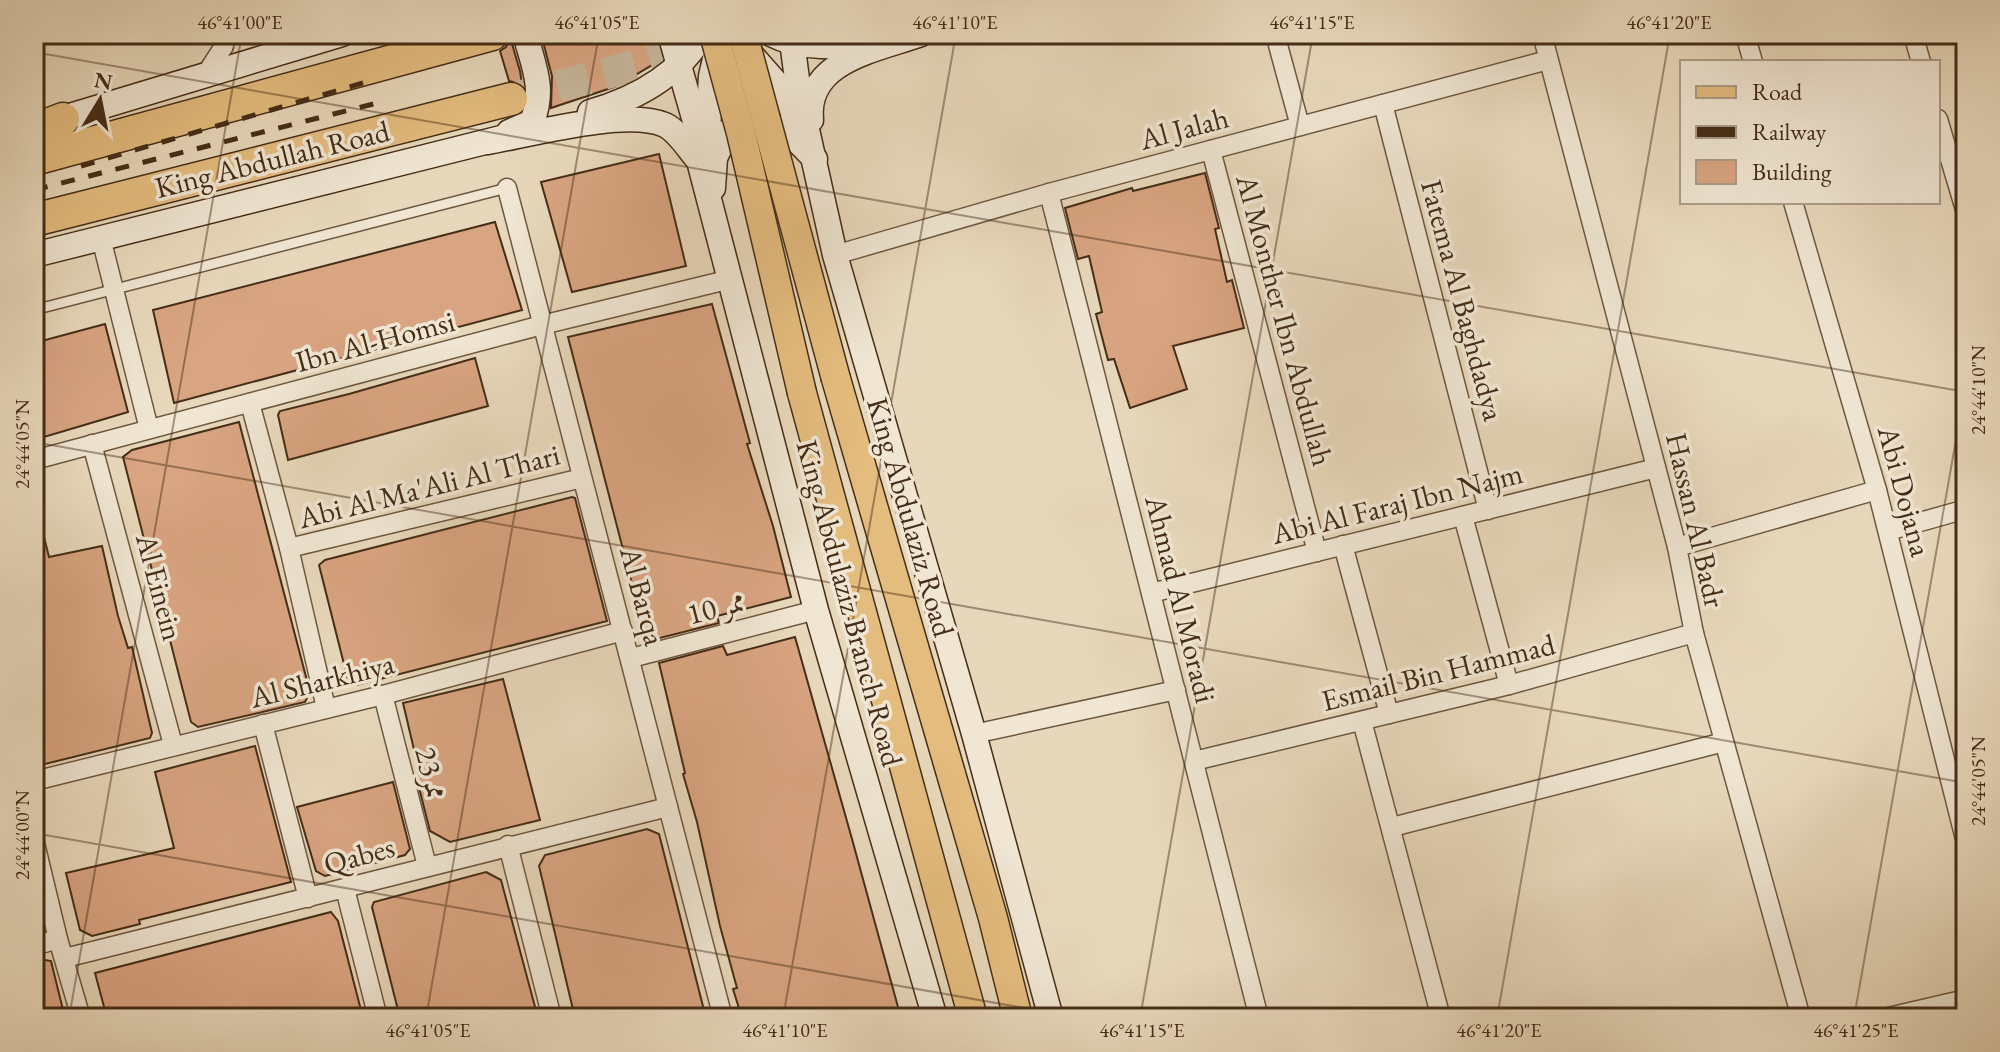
<svg xmlns="http://www.w3.org/2000/svg" width="2000" height="1052" viewBox="0 0 2000 1052" font-family="'EB Garamond',Amiri,serif">
<style>
.building{fill:#d9a481;stroke:#452d17;stroke-width:2}
.lines{fill:none;stroke-linecap:round;stroke-linejoin:round}
.highway-tunnel{stroke:#c7b69a;stroke-width:32;stroke-dasharray:32 16;stroke-linecap:butt}
.lane-casing{stroke:#6e5840;stroke-width:12}
.street-casing{stroke:#6e5840;stroke-width:21}
.secondary-casing{stroke:#452d17;stroke-width:27}
.primary-casing{stroke:#452d17;stroke-width:31}
.highway-casing{stroke:#452d17;stroke-width:35}
.lane{stroke:#f0e6d3;stroke-width:9}
.street{stroke:#f0e6d3;stroke-width:18}
.secondary{stroke:#f0e6d3;stroke-width:24}
.primary{stroke:#e4bc7e;stroke-width:28}
.highway{stroke:#e4bc7e;stroke-width:32}
.rail{stroke:#452d17;stroke-width:5;stroke-dasharray:14 14;stroke-linecap:butt}
.primary-bridge-casing{stroke:#452d17;stroke-width:31;stroke-linecap:butt}
.primary-bridge{stroke:#e4bc7e;stroke-width:28}
.ticks{fill:none;stroke:#452d17;stroke-width:2;stroke-opacity:0.45}
.labels{text-anchor:middle;dominant-baseline:central;stroke-width:7;stroke-linejoin:round;paint-order:stroke}
.street-label{font-size:30px;fill:#452d17;stroke:#f0e6d3}
.neatline{fill:none;stroke:#452d17;stroke-width:3}
.ticks-label{font-size:20px;text-anchor:middle;fill:#452d17}
</style>
<rect width="100%" height="100%" fill="#e8d8bb"/>
<filter id="stains"><feTurbulence type="fractalNoise" baseFrequency=".0025" numOctaves="4"/><feColorMatrix values="0 0 0 0 .2 0 0 0 0 .09 0 0 0 0 .02 0 0 0 .5 -.17"/></filter>
<radialGradient id="worn" r=".72"><stop offset=".6" stop-color="#630" stop-opacity="0"/><stop offset="1" stop-color="#630" stop-opacity=".3"/></radialGradient>
<g class="building">
<polygon points="541,34 655,34 662,59 617,86 551,108 552,76"/>
<polygon points="510,37 520,71 522,84 509,81 500,51 506,47"/>
<polygon points="659,154 686,266 572,292 541,182"/>
<polygon points="1205,173 1219,228 1215,229 1227,282 1232,280 1244,328 1173,346 1187,389 1130,408 1114,359 1108,360 1096,314 1102,312 1089,256 1078,259 1065,208 1132,188 1133,191"/>
<polygon points="495,222 522,310 174,403 153,310"/>
<polygon points="712,304 750,443 747,444 773,526 791,597 717,616 719,623 652,640 646,635 640,615 568,337"/>
<polygon points="105,324 128,412 34,440 34,343"/>
<polygon points="475,358 488,406 288,460 278,415 280,411 349,394"/>
<polygon points="239,422 310,692 305,702 198,727 191,722 123,457 132,450"/>
<polygon points="572,497 575,498 607,621 357,685 348,680 319,565 325,560"/>
<polygon points="39,517 49,557 102,546 118,616 128,648 132,647 152,733 150,738 45,764 36,761 34,518"/>
<polygon points="795,637 852,839 901,1018 742,1018 733,989 737,988 720,926 697,822 683,774 685,773 659,663 723,646 727,655"/>
<polygon points="503,679 540,820 450,842 430,831 416,776 420,775 403,703"/>
<polygon points="255,746 291,882 139,920 140,924 92,936 80,930 66,873 174,848 155,772"/>
<polygon points="393,782 410,849 405,855 325,876 316,871 297,807"/>
<polygon points="647,829 659,834 706,1018 575,1018 539,866 545,855"/>
<polygon points="486,872 501,880 538,1018 400,1018 372,907 374,902"/>
<polygon points="331,912 338,921 363,1018 107,1018 95,973"/>
<polygon points="34,958 51,961 65,1018 34,1018"/>
</g>
<g class="lines">
<polyline class="highway-tunnel" points="511,99 705,47"/>
<defs>
<polyline id="lane" points="34,310 507,188"/>
<g id="street">
<polyline points="1275,34 1300,126"/>
<polyline points="1542,34 1677,547 1694,633 1801,1018"/>
<polyline points="1745,34 1753,62"/>
<polyline points="1913,34 1921,62"/>
<polyline points="206,74 224,46 221,34"/>
<polyline points="1383,104 1488,510"/>
<polyline points="1938,119 1966,213"/>
<polyline points="1211,150 1317,552"/>
<polyline points="507,188 723,1018"/>
<polyline points="1049,193 1259,1018"/>
<polyline points="1793,202 1877,490 1966,843"/>
<polyline points="101,238 149,429"/>
<polyline points="835,255 1049,193 1548,60"/>
<polyline points="250,403 289,548 326,708"/>
<polyline points="92,444 173,745"/>
<polyline points="34,460 542,325 731,279"/>
<polyline points="1463,516 1509,685"/>
<polyline points="1888,531 1966,509"/>
<polyline points="1343,545 1389,714"/>
<polyline points="1677,547 1877,490"/>
<polyline points="289,548 582,478"/>
<polyline points="1151,593 1656,468"/>
<polyline points="631,658 816,610"/>
<polyline points="383,695 427,866"/>
<polyline points="1362,721 1441,1018"/>
<polyline points="263,724 308,898"/>
<polyline points="974,734 1176,690"/>
<polyline points="1194,761 1509,685 1694,633"/>
<polyline points="34,781 383,695 623,631"/>
<polyline points="1392,827 1724,742"/>
<polyline points="34,839 58,939 81,1018"/>
<polyline points="508,845 552,1018"/>
<polyline points="345,889 378,1018"/>
<polyline points="34,946 58,939"/>
<polyline points="65,958 668,807"/>
<polyline points="1884,1018 1966,999"/>
</g>
<g id="secondary">
<polyline points="670,34 700,139"/>
<path d="M771 34C800 49 841 49 873 40"/>
<polyline points="791,34 799,94 835,255 974,734 1051,1018"/>
<polyline points="747,50 777,84 798,120"/>
<path d="M590 112C635 99 679 75 703 34"/>
<path d="M811 120C805 60 877 50 921 34"/>
<polyline points="50,122 342,34"/>
<path d="M509 132 532 122C545 89 534 67 525 34"/>
<path d="M488 142C532 134 627 108 665 125 678 131 689 150 699 161L816 610 935 1018"/>
<polyline points="706,168 711,76 718,46"/>
<path d="M713 188 715 158 727 132C775 114 783 126 815 159"/>
<polyline points="34,255 501,138"/>
</g>
<g id="primary">
<polyline points="836,379 993,918 1018,1018"/>
<polyline points="802,393 973,1018"/>
</g>
<g id="highway">
<polyline points="34,130 63,119"/>
<polyline points="34,159 492,34"/>
<polyline points="34,220 511,99"/>
</g>
</defs>
<use href="#lane" class="lane-casing"/>
<use href="#street" class="street-casing"/>
<use href="#secondary" class="secondary-casing"/>
<use href="#primary" class="primary-casing"/>
<use href="#highway" class="highway-casing"/>
<use href="#lane" class="lane"/>
<use href="#street" class="street"/>
<use href="#secondary" class="secondary"/>
<use href="#primary" class="primary"/>
<use href="#highway" class="highway"/>
<g class="rail">
<polyline points="81,166 373,80"/>
<polyline points="34,190 381,102"/>
</g>
<defs>
<g id="primary-bridge">
<polyline points="714,34 741,133 802,393"/>
<polyline points="743,34 836,379"/>
</g>
</defs>
<use href="#primary-bridge" class="primary-bridge-casing"/>
<use href="#primary-bridge" class="primary-bridge"/>
</g>
<path class="ticks" d="M34 52 1966 392M34 442 1966 783M34 833 1081 1018M69 1018 242 34M426 1018 599 34M783 1018 956 34M1140 1018 1313 34M1497 1018 1670 34M1854 1018 1966 383"/>
<g class="labels">
<g class="street-label">
<text transform="translate(1184 128) rotate(-15)">Al Jalah</text>
<text transform="translate(272 159) rotate(-14)">King Abdullah Road</text>
<text transform="translate(1463 300) rotate(75)">Fatema Al Baghdadya</text>
<text transform="translate(1285 320) rotate(75)">Al Monther Ibn Abdullah</text>
<text transform="translate(375 341) rotate(-15)">Ibn Al-Homsi</text>
<text transform="translate(429 486) rotate(-14)">Abi Al Ma'Ali Al Thari</text>
<text transform="translate(1905 491) rotate(75)">Abi Dojana</text>
<text transform="translate(1397 503) rotate(-14)">Abi Al Faraj Ibn Najm</text>
<text transform="translate(911 517) rotate(74)">King Abdulaziz Road</text>
<text transform="translate(1696 520) rotate(77)">Hassan Al Badr</text>
<text transform="translate(160 587) rotate(75)">Al Einein</text>
<text transform="translate(643 596) rotate(75)">Al Barqa</text>
<text transform="translate(1181 599) rotate(76)">Ahmad Al Moradi</text>
<text transform="translate(850 603) rotate(75)">King Abdulaziz Branch Road</text>
<text transform="translate(716 607) rotate(-15)">ممر 10</text>
<text transform="translate(1438 672) rotate(-14)">Esmail Bin Hammad</text>
<text transform="translate(322 680) rotate(-14)">Al Sharkhiya</text>
<text transform="translate(432 773) rotate(75)">ممر23</text>
<text transform="translate(359 855) rotate(-15)">Qabes</text>
</g>
</g>
<rect width="2000" height="1052" fill="none" stroke="#e8d8bb" stroke-width="88"/>
<rect x="1680" y="60" width="260" height="144" fill="#f0e6d3" stroke="#ac9c88" stroke-width="2"/>
<rect x="1696" y="86" width="40" height="12" fill="#e4bc7e" stroke="#ac9c88" stroke-width="2"/>
<text x="1752" y="100" font-size="24" fill="#452d17">Road</text>
<rect x="1696" y="126" width="40" height="12" fill="#452d17" stroke="#ac9c88" stroke-width="2"/>
<text x="1752" y="140" font-size="24" fill="#452d17">Railway</text>
<rect x="1696" y="160" width="40" height="24" fill="#d9a481" stroke="#ac9c88" stroke-width="2"/>
<text x="1752" y="180" font-size="24" fill="#452d17">Building</text>
<g transform="translate(100 100) rotate(10)" stroke="#f0e6d3" stroke-width="6" paint-order="stroke">
<path d="M0-6L14 30L0 20L-14 30Z" fill="#452d17"/>
<text y="-12" font-size="22" font-weight="bold" text-anchor="middle" fill="#452d17">N</text>
</g>
<rect x="44" y="44" width="1912" height="964" class="neatline"/>
<g class="ticks-label">
<text x="240" y="29">46°41'00"E</text>
<text x="597" y="29">46°41'05"E</text>
<text x="955" y="29">46°41'10"E</text>
<text x="1312" y="29">46°41'15"E</text>
<text x="1669" y="29">46°41'20"E</text>
<text transform="translate(1978 390) rotate(-90)" y="7">24°44'10"N</text>
<text transform="translate(22 444) rotate(-90)" y="7">24°44'05"N</text>
<text transform="translate(1978 781) rotate(-90)" y="7">24°44'05"N</text>
<text transform="translate(22 835) rotate(-90)" y="7">24°44'00"N</text>
<text x="428" y="1037">46°41'05"E</text>
<text x="785" y="1037">46°41'10"E</text>
<text x="1142" y="1037">46°41'15"E</text>
<text x="1499" y="1037">46°41'20"E</text>
<text x="1856" y="1037">46°41'25"E</text>
</g>
<rect width="100%" height="100%" filter="url(#stains)"/>
<rect width="100%" height="100%" fill="url(#worn)"/>
</svg>
